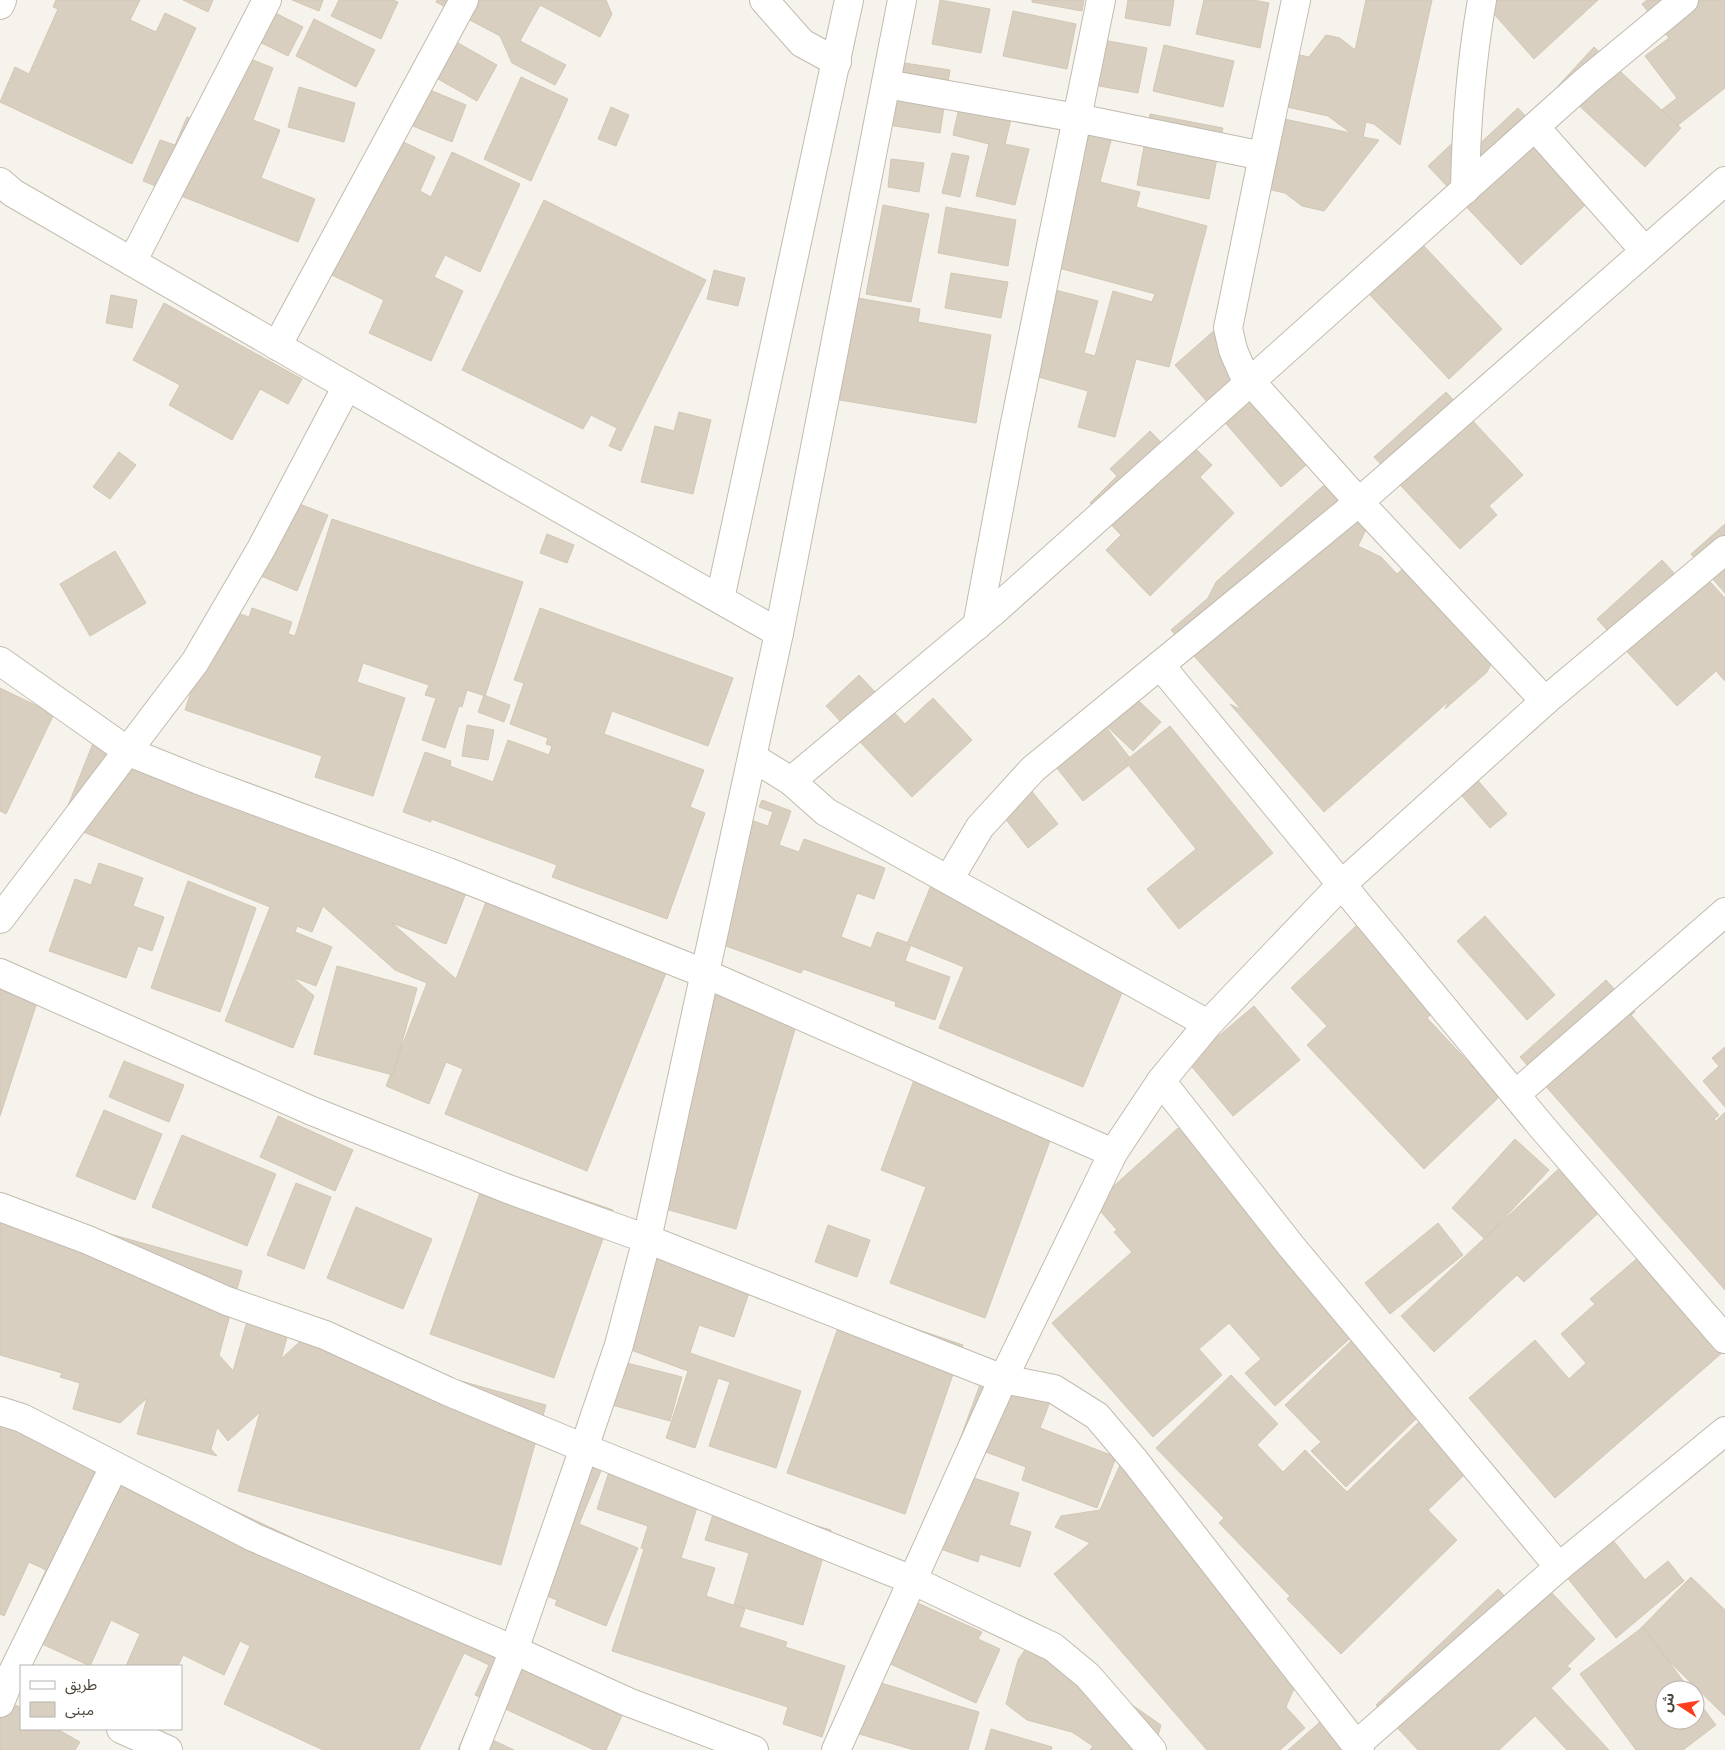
<svg xmlns="http://www.w3.org/2000/svg" width="1725" height="1750" viewBox="0 0 1725 1750" font-family="Barlow,'Noto Sans Arabic',sans-serif">
<style>
.building{fill:#d8cfc1;stroke:#d3c7b4}
.lines{fill:none;stroke-linecap:round;stroke-linejoin:round}
.minor-casing{stroke:#c2bbae;stroke-width:30}
.minor{stroke:#fff;stroke-width:28}
</style>
<rect width="100%" height="100%" fill="#f6f3ec"/>
<g class="building">
<polygon points="56,0 140,0 130,20 156,32 165,13 196,28 132,164 0,102 15,67 29,74 58,9 53,7"/>
<polygon points="183,0 213,0 208,12"/>
<polygon points="292,0 323,0 319,11"/>
<polygon points="339,0 393,0 398,2 381,39 331,16"/>
<polygon points="437,0 606,0 612,14 600,37 540,5 520,41 566,65 555,85 512,63 500,36 436,2"/>
<polygon points="940,0 990,9 981,53 932,44"/>
<polygon points="1032,0 1084,0 1082,11 1032,2"/>
<polygon points="1128,0 1174,0 1170,26 1125,18"/>
<polygon points="1204,0 1253,0 1269,3 1260,48 1196,34"/>
<polygon points="1366,0 1432,0 1400,145 1374,124 1366,122 1363,137 1379,140 1324,211 1302,206 1285,193 1249,185 1265,115 1351,133 1328,116 1269,103 1280,51 1309,57 1326,35 1340,38 1355,50"/>
<polygon points="1491,0 1598,0 1534,59 1486,5"/>
<polygon points="1647,0 1725,0 1725,88 1673,129 1659,112 1677,98 1645,56 1669,38 1642,4"/>
<polygon points="254,2 303,27 288,56 239,32"/>
<polygon points="1013,11 1076,24 1067,69 1003,56"/>
<polygon points="314,19 375,50 356,87 296,56"/>
<polygon points="451,39 497,65 477,101 431,75"/>
<polygon points="1097,39 1147,48 1138,93 1088,84"/>
<polygon points="1164,45 1234,61 1223,107 1153,91"/>
<polygon points="1594,47 1681,128 1645,167 1558,86"/>
<polygon points="238,54 273,68 253,120 280,130 261,178 315,199 298,242 143,181 160,140 175,145 187,117 209,126"/>
<polygon points="892,61 950,70 940,133 882,124"/>
<polygon points="521,77 568,99 531,181 484,159"/>
<polygon points="418,85 466,105 452,142 403,122"/>
<polygon points="299,87 355,103 344,142 288,127"/>
<polygon points="960,103 1012,115 1005,144 1029,149 1015,205 976,196 989,144 953,135"/>
<polygon points="611,107 629,115 616,146 598,139"/>
<polygon points="1518,108 1598,193 1521,265 1428,166 1460,136 1473,150"/>
<polygon points="1150,114 1223,128 1209,199 1137,185"/>
<polygon points="1091,127 1113,133 1100,182 1140,192 1136,207 1207,226 1169,367 1136,359 1115,437 1078,427 1088,391 1021,372 1044,287 1098,301 1084,353 1095,356 1113,291 1152,302 1155,294 1044,264 1079,170"/>
<polygon points="378,130 435,157 420,191 431,197 452,152 520,184 480,272 445,255 434,277 463,291 431,361 369,333 384,300 311,265"/>
<polygon points="952,153 969,156 960,197 942,193"/>
<polygon points="891,159 924,163 919,192 888,187"/>
<polygon points="544,200 706,280 621,451 609,446 617,428 591,415 583,429 462,370"/>
<polygon points="883,205 929,214 911,302 866,294"/>
<polygon points="946,207 1016,220 1008,266 938,253"/>
<polygon points="1423,245 1502,329 1449,379 1370,295"/>
<polygon points="714,270 745,278 738,306 707,299"/>
<polygon points="951,273 1008,282 1001,318 945,308"/>
<polygon points="111,295 137,300 132,328 106,323"/>
<polygon points="852,297 920,309 918,322 991,335 976,423 834,399"/>
<polygon points="164,303 302,379 288,404 260,389 232,440 169,405 180,385 133,360"/>
<polygon points="1217,328 1323,450 1281,487 1175,365"/>
<polygon points="1446,392 1523,475 1489,506 1497,515 1460,549 1374,457"/>
<polygon points="679,412 711,420 693,494 641,482 655,426 674,431"/>
<polygon points="1150,431 1178,460 1193,446 1212,465 1200,477 1234,513 1150,596 1106,550 1121,535 1090,503 1117,476 1110,469"/>
<polygon points="119,452 136,465 110,499 93,487"/>
<polygon points="1323,486 1359,503 1372,517 1358,546 1381,557 1397,574 1406,566 1495,656 1487,672 1445,709 1449,701 1324,812 1230,704 1242,710 1171,630 1208,598 1216,582"/>
<polygon points="279,496 328,515 297,591 249,571"/>
<polygon points="332,519 523,582 485,696 467,690 462,707 459,706 445,748 422,740 436,698 425,695 429,685 363,663 357,682 405,698 373,796 315,777 322,756 185,710 219,607 249,617 252,608 292,622 288,634 295,636"/>
<polygon points="1725,524 1725,593 1691,554"/>
<polygon points="547,534 574,545 567,563 540,553"/>
<polygon points="115,551 146,603 90,636 60,584"/>
<polygon points="1662,560 1684,584 1699,570 1725,598 1725,681 1716,671 1677,706 1597,619"/>
<polygon points="540,608 733,678 708,746 612,711 604,734 704,770 690,807 705,813 667,919 552,877 557,865 431,819 431,822 403,812 425,752 451,761 450,766 493,782 508,740 549,755 552,746 546,744 548,738 510,724 524,683 514,680"/>
<polygon points="859,675 905,724 933,698 972,740 912,797 826,706"/>
<polygon points="0,688 54,714 6,814 0,811"/>
<polygon points="1125,688 1161,722 1133,751 1097,717"/>
<polygon points="484,695 510,705 504,722 478,712"/>
<polygon points="1099,718 1133,762 1083,801 1049,758"/>
<polygon points="467,725 494,730 488,760 462,756"/>
<polygon points="100,726 473,875 446,944 392,923 456,979 493,884 674,953 587,1171 445,1114 463,1069 446,1062 429,1104 386,1086 427,983 395,970 323,906 312,932 297,926 295,932 332,947 316,986 292,977 314,996 293,1048 225,1021 270,907 61,823"/>
<polygon points="1170,726 1273,853 1179,929 1147,889 1196,849 1125,761"/>
<polygon points="1467,768 1507,814 1490,828 1450,782"/>
<polygon points="1026,784 1058,824 1028,848 997,808"/>
<polygon points="762,800 791,811 779,845 799,852 804,839 885,868 874,899 857,893 841,937 871,948 877,932 911,944 905,961 950,977 935,1020 895,1006 896,1002 803,969 801,973 709,940 751,820 768,826 773,812 759,807"/>
<polygon points="99,863 143,878 133,906 164,917 152,951 138,946 126,978 49,951 75,879 91,885"/>
<polygon points="188,881 256,908 220,1012 151,988"/>
<polygon points="932,883 1133,966 1083,1087 939,1028 964,967 907,944"/>
<polygon points="1485,916 1555,995 1527,1020 1457,941"/>
<polygon points="1357,925 1437,1008 1427,1018 1500,1096 1424,1169 1307,1045 1327,1026 1291,988"/>
<polygon points="337,966 417,988 393,1075 314,1054"/>
<polygon points="721,978 803,1002 736,1229 655,1206"/>
<polygon points="0,980 40,993 0,1116"/>
<polygon points="1606,980 1635,1012 1631,1015 1719,1115 1714,1119 1716,1121 1725,1112 1725,1290 1520,1057"/>
<polygon points="1254,1006 1300,1060 1233,1116 1188,1062"/>
<polygon points="1725,1047 1725,1107 1703,1081 1719,1066 1712,1058"/>
<polygon points="922,1058 987,1082 983,1092 1058,1119 985,1318 890,1283 926,1187 881,1170"/>
<polygon points="124,1061 184,1085 169,1122 109,1097"/>
<polygon points="104,1110 162,1134 135,1200 76,1176"/>
<polygon points="278,1116 353,1150 335,1191 260,1157"/>
<polygon points="1178,1128 1358,1331 1275,1406 1245,1373 1261,1359 1229,1323 1199,1349 1222,1375 1153,1437 1052,1323 1132,1252 1114,1232 1117,1230 1094,1204"/>
<polygon points="182,1135 276,1174 247,1246 152,1207"/>
<polygon points="1515,1139 1549,1170 1485,1239 1452,1208"/>
<polygon points="1566,1162 1606,1206 1524,1282 1517,1275 1434,1352 1401,1316"/>
<polygon points="489,1167 613,1210 554,1378 430,1334"/>
<polygon points="296,1183 331,1197 304,1269 267,1255"/>
<polygon points="0,1203 242,1271 219,1355 233,1371 251,1307 292,1319 281,1359 308,1334 337,1346 546,1405 501,1565 238,1491 260,1412 228,1441 217,1427 211,1449 217,1456 137,1434 147,1398 120,1423 73,1409 80,1383 60,1377 62,1373 0,1355"/>
<polygon points="356,1207 432,1239 403,1309 327,1278"/>
<polygon points="1438,1223 1463,1255 1390,1314 1365,1283"/>
<polygon points="828,1225 870,1240 857,1277 815,1262"/>
<polygon points="647,1249 752,1284 734,1337 699,1325 690,1353 801,1391 776,1468 709,1446 730,1382 718,1378 695,1448 666,1438 688,1371 620,1346"/>
<polygon points="1640,1256 1723,1352 1555,1498 1469,1398 1535,1340 1569,1379 1586,1363 1561,1334 1595,1304 1590,1299"/>
<polygon points="846,1305 963,1345 905,1514 787,1473"/>
<polygon points="1354,1338 1424,1411 1346,1487 1311,1451 1321,1442 1285,1405"/>
<polygon points="615,1360 682,1377 670,1421 601,1402"/>
<polygon points="985,1371 1052,1396 1040,1428 1116,1457 1097,1508 1022,1480 1026,1467 959,1442"/>
<polygon points="1231,1375 1278,1424 1257,1445 1283,1472 1305,1450 1347,1492 1421,1420 1469,1470 1428,1510 1457,1540 1341,1654 1287,1599 1290,1596 1219,1523 1224,1518 1156,1448"/>
<polygon points="0,1401 631,1696 606,1750 594,1750 475,1695 489,1665 464,1653 419,1750 323,1750 224,1704 250,1646 240,1641 224,1675 183,1655 178,1666 126,1666 140,1634 111,1620 90,1666 40,1643 21,1625 46,1570 29,1562 4,1616 0,1614"/>
<polygon points="615,1453 705,1482 681,1558 715,1568 706,1596 745,1609 739,1627 787,1642 785,1647 845,1666 822,1737 783,1724 788,1707 612,1651 644,1549 641,1548 648,1526 597,1509"/>
<polygon points="578,1455 603,1466 579,1524 638,1548 606,1626 555,1605 557,1600 524,1587"/>
<polygon points="1120,1465 1301,1672 1286,1707 1305,1728 1280,1750 1207,1750 1054,1574 1090,1543 1055,1527 1061,1516 1100,1510"/>
<polygon points="953,1471 1019,1493 1009,1525 1031,1532 1020,1567 980,1554 978,1562 929,1545"/>
<polygon points="718,1498 831,1530 803,1625 734,1605 749,1553 705,1540"/>
<polygon points="1599,1523 1645,1580 1668,1561 1684,1581 1616,1638 1553,1560"/>
<polygon points="1691,1577 1725,1610 1725,1716 1638,1631"/>
<polygon points="1540,1580 1595,1639 1567,1666 1571,1669 1551,1688 1609,1750 1567,1750 1535,1716 1499,1750 1418,1750 1376,1705 1498,1589 1513,1605"/>
<polygon points="902,1596 982,1632 978,1639 1000,1649 976,1703 875,1657"/>
<polygon points="1643,1627 1690,1690 1665,1690 1665,1720 1695,1720 1695,1697 1716,1725 1683,1750 1636,1750 1580,1674"/>
<polygon points="1034,1637 1161,1725 1154,1750 1090,1750 1093,1746 1072,1732 1027,1720 1006,1704 1018,1660"/>
<polygon points="864,1678 979,1712 968,1750 914,1750 849,1731"/>
<polygon points="8,1701 21,1708 21,1729 57,1729 80,1742 75,1750 0,1750 0,1715"/>
<polygon points="1328,1715 1359,1750 1288,1750"/>
<polygon points="467,1728 514,1750 458,1750"/>
<polygon points="991,1729 1052,1747 1051,1750 985,1750"/>
</g>
<g class="lines">
<defs>
<g id="minor">
<polyline points="764,0 802,43 837,62"/>
<polyline points="0,5 2,0"/>
<polyline points="886,84 1077,118 1263,156 1296,0"/>
<polyline points="1535,127 1645,251"/>
<polyline points="1263,156 1228,328 1233,350 1243,373 1359,502 1545,701"/>
<polyline points="0,182 13,193 494,471 779,633"/>
<path d="M1465 190C1466 125 1471 63 1482 0"/>
<polyline points="132,262 267,0"/>
<polyline points="277,346 464,0"/>
<polyline points="720,599 849,0"/>
<polyline points="977,626 1014,428 1101,0"/>
<polyline points="0,661 129,752 199,780 448,872 706,974 1113,1153"/>
<polyline points="1160,665 1542,1127 1725,1339"/>
<polyline points="752,757 791,781 826,812 1208,1024"/>
<polyline points="791,781 994,611 1586,81 1684,0"/>
<polyline points="949,879 980,827 1033,769 1359,502 1725,181"/>
<polyline points="0,919 195,662 261,549 347,386"/>
<polyline points="0,973 312,1111 508,1189 647,1239 1003,1379 1054,1389 1097,1416 1135,1461 1360,1750"/>
<polyline points="1161,1081 1291,1246 1559,1567"/>
<polyline points="1516,1094 1725,912"/>
<polyline points="0,1207 88,1240 227,1301 325,1335 447,1391 584,1448 912,1580 1053,1647 1088,1676 1152,1750"/>
<polyline points="0,1411 22,1418 253,1537 514,1650 628,1702 754,1750"/>
<polyline points="0,1703 10,1678 114,1467"/>
<polyline points="121,1729 168,1750"/>
<polyline points="1356,1745 1559,1567 1725,1431"/>
<polyline points="474,1750 514,1650 584,1448 619,1345 647,1239 779,633 902,0"/>
<polyline points="836,1750 1003,1379 1113,1153 1161,1081 1208,1024 1341,885 1545,701 1725,550"/>
</g>
</defs>
<use href="#minor" class="minor-casing"/>
<use href="#minor" class="minor"/>
</g>
<rect x="20" y="1665" width="162" height="65" fill="#ffffff" stroke="#b7b4b0"/>
<rect x="30" y="1681" width="25" height="8" fill="#ffffff" stroke="#b7b4b0"/>
<text x="65" y="1690" font-size="15" fill="#4b4439">طريق</text>
<rect x="30" y="1702" width="25" height="15" fill="#d8cfc1" stroke="#b7b4b0"/>
<text x="65" y="1715" font-size="15" fill="#4b4439">مبنى</text>
<g transform="translate(1680 1705) rotate(282)"><circle r="24" fill="#ffffff" stroke="#b7b4b0"/>
<path d="M0-4L9 19L0 12L-9 19Z" fill="#fc3f1d"/>
<text y="-8" font-size="14" font-weight="bold" text-anchor="middle" fill="#4b4439">ش</text>
</g>
</svg>
